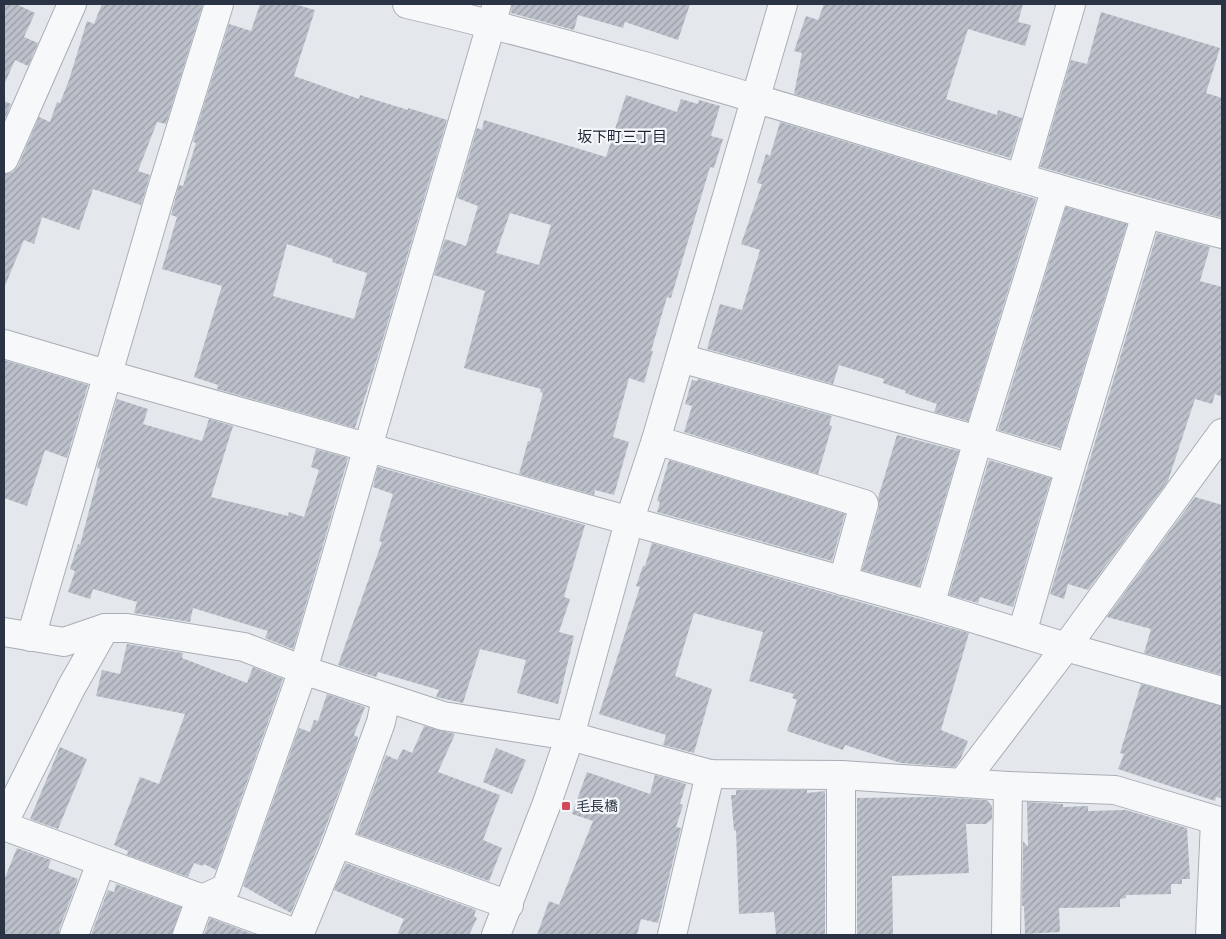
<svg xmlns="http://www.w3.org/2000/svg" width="1226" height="939" viewBox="0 0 1226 939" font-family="'Space Grotesk','Noto Sans JP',sans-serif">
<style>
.building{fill:url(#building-hatch);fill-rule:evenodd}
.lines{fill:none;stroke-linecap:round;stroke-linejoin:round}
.minor-casing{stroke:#a9aeb7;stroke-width:30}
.minor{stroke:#f7f8fa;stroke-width:28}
.poi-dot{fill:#d1495b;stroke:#f4f6f9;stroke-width:2}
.labels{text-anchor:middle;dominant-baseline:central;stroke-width:4.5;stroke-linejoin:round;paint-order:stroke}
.poi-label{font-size:14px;fill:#2b3445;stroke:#f4f6f9;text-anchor:start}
.neighbourhood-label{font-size:15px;fill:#1d2536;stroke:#f4f6f9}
</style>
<defs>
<pattern id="building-hatch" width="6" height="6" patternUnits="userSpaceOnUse" patternTransform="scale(1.25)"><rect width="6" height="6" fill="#bbc0ca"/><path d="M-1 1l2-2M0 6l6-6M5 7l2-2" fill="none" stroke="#989da6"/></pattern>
</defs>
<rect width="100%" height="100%" fill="#e4e7ec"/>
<g class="building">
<polygon points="4,4 16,4 35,13 24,37 38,43 28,66 15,60 4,85"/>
<polygon points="102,4 203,4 166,124 157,122 138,171 150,175 141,205 93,189 79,230 42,217 34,244 24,240 4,288 4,174 13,172 18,166 39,117 50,122 57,102 60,103 69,80 87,21 94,24"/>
<path d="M260 4H294L315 10 294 76 359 99 360 95 408 110V108L447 120 378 356 355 428 217 389 218 385 194 377 222 286 162 269 177 217 171 215 179 185 183 186 196 143 193 142 195 134 229 24 251 31ZM287 244 333 259 332 262 367 273 354 319 273 296Z"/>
<polygon points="512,4 690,4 678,40 625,22 623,28 578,15 574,30 511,13"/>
<polygon points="824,4 1023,4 1018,22 1031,25 1025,46 968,29 946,99 997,115 998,110 1022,118 1010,158 794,94 802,53 794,51 806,16 818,20"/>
<polygon points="1101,12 1220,48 1206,93 1222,98 1222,218 1040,167 1071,60 1087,64"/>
<path d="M626 95 677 112 681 99 698 104 699 100 720 106 711 136 723 139 714 168 710 167 671 298 667 297 651 351H653L644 383 629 378 613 437 629 442 614 495 595 490 594 495 519 474 528 441H530L543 393 540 392 541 389 464 368 485 291 434 275 445 239 466 246 478 206 457 198 477 128 482 130 484 120 606 157ZM510 213 551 225 539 265 496 253Z"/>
<polygon points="4,101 11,104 4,121"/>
<polygon points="780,122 1036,199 968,421 934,412 937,404 905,393 906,391 883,383 884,379 839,365 833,384 707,349 720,304 742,310 760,250 741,244 762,184 757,183 766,154 770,156"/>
<polygon points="1066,207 1127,224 1060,448 998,430"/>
<polygon points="1157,233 1210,247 1200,281 1222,287 1222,397 1215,394 1212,404 1195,399 1168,481 1088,590 1068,584 1064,599 1050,594"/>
<polygon points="4,360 88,385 67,458 45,450 27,506 4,498"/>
<polygon points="698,379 832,416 829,425 832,426 818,474 684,432 692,406 685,404 692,380 697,381"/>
<polygon points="117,399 148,409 143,424 202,441 209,419 233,426 211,497 288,516 289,512 304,517 319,470 311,467 316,449 348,458 293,649 265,638 268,631 193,608 190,622 134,613 137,602 93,589 90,599 68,592 75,571 70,569 78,544 80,545 100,469 97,468"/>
<polygon points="897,435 959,451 919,586 862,570 879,508 878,498"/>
<polygon points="669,460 845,514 832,561 657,512 660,502 657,501"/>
<polygon points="989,460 1051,478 1013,607 980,597 978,603 949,595"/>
<polygon points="378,467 585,525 564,597 570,599 559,632 574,636 558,704 517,693 526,660 480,649 463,703 436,697 439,690 378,672 376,677 338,665 382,542 379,541 393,494 373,487"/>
<polygon points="1195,497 1222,505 1222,675 1144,653 1151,629 1107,617"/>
<polygon points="652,543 969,633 941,730 968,741 961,758 955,767 901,763 845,745 843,750 787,731 797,700 792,698 794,694 749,681 763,632 694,613 675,676 712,689 694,753 663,745 666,735 599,714 640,587 636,586 643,566 645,566"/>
<polygon points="127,644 183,653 182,658 247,683 253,667 283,679 216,870 204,864 203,866 194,863 188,877 127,855 128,851 114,845 140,777 159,784 185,714 96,696 102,670 120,674"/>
<polygon points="1141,684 1222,706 1222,798 1216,797 1215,801 1118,769 1124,754 1120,753"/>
<polygon points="327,694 365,707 354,735 358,737 357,743 322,837 291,913 243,886 299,728 310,732 314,720 318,721"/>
<polygon points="424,726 455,734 438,772 500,795 483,840 502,848 489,881 357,834 386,755 397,760 403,749 412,753"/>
<polygon points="60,747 87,759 58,829 30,819"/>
<polygon points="496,748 526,760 512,794 483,782"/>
<polygon points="587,772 650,794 655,775 686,784 680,804 683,805 676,827 681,828 658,923 641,919 637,935 537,935 549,901 559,905 593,821 572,814"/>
<polygon points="736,790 807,790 807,793 825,791 825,935 776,935 774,912 739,914 736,830 734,831 731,795 736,795"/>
<polygon points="933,797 987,800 992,806 992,819 986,824 966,824 969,873 892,876 893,935 857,935 857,798"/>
<polygon points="1027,802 1063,804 1063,807 1088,806 1088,811 1126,810 1187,828 1190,879 1182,879 1182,884 1171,884 1171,894 1126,895 1126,898 1120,899 1120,907 1059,908 1060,932 1025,934 1024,906 1022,906 1023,841 1028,847"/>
<polygon points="17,848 51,860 48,868 78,879 59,930 59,935 4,935 4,880"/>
<polygon points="346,863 476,910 474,916 477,918 469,935 397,935 404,919 334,890"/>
<polygon points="116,884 181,907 172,935 91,935 108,890 114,892"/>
<polygon points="210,918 255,935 204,935"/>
</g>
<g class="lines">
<defs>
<g id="minor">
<path d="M407 4C682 68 949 163 1222 234"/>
<polyline points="4,159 72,4"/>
<polyline points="1021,177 1071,4"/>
<polyline points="4,344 109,375 930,605 1066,647 1222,691"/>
<polyline points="680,358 978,440 1070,468"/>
<polyline points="656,440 864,504 843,581"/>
<polyline points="930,605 978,440 1056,188"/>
<polyline points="4,632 64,642 105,628 127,628 244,647 303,670 443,716 570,736 710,774 841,775 1008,786 1115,790 1222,822"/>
<polyline points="1022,633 1070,468 1146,214"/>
<polyline points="31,637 161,192 219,4"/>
<polyline points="963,782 1066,647 1222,433"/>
<polyline points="4,822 71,688 105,628"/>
<polyline points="4,826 301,935"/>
<polyline points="337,843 509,905"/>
<polyline points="74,935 101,863"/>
<polyline points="187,935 200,900 226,888 303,670 497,4"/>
<polyline points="299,935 337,843 381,722 386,698"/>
<polyline points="496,935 547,803 570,736 629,522 656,440 783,4"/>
<polyline points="672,935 710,774"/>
<polyline points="841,935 841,775"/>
<polyline points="1006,935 1008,786"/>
<polyline points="1210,935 1215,821"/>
</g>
</defs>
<use href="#minor" class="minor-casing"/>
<use href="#minor" class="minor"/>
</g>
<rect class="poi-dot" x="561" y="801" width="10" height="10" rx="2.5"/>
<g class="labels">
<g class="poi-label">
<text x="576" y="806">毛長橋</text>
</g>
<g class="neighbourhood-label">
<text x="622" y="136">坂下町三丁目</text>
</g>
</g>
<rect width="1226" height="939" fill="none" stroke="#2b3445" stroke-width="10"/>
</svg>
